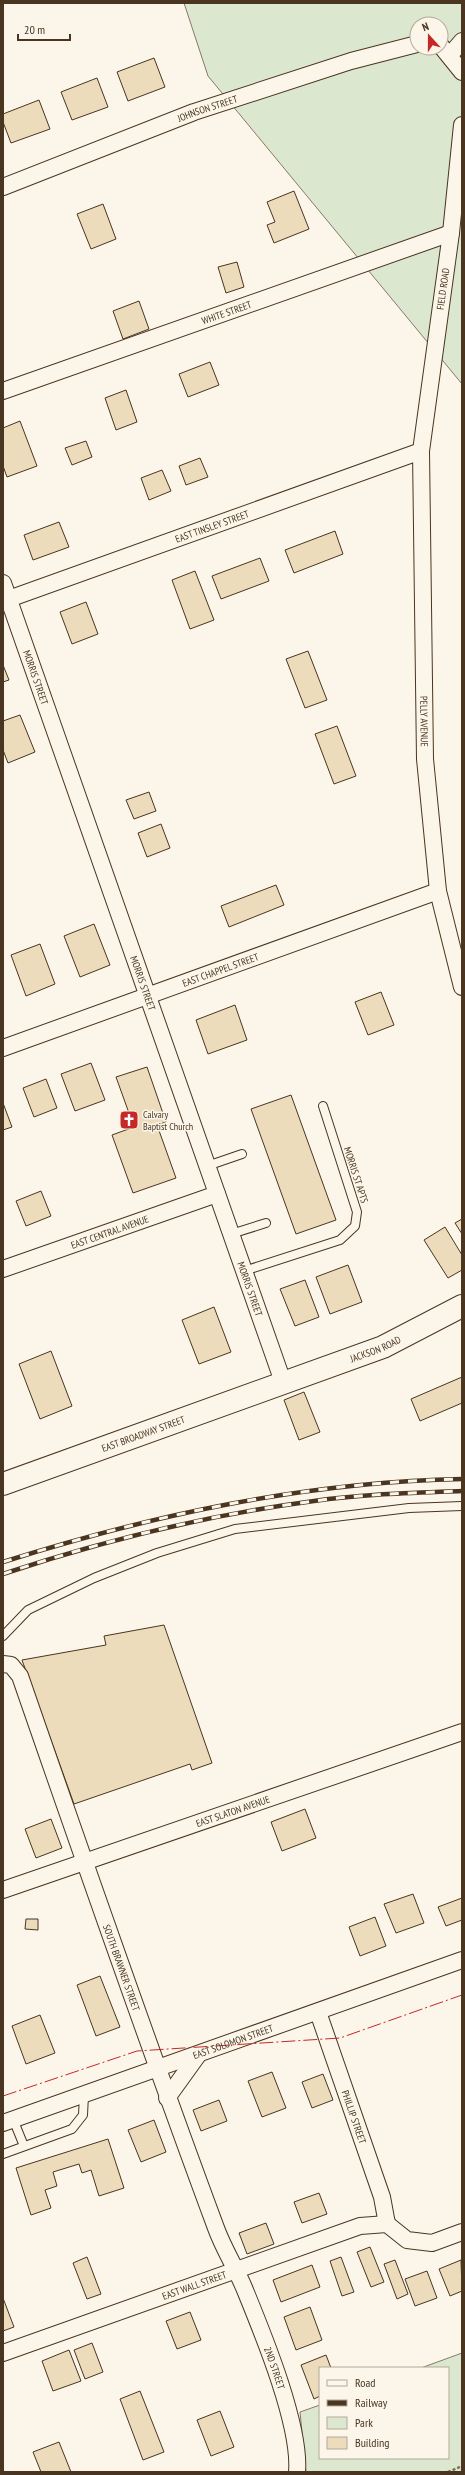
<svg xmlns="http://www.w3.org/2000/svg" width="465" height="2475" viewBox="0 0 465 2475" font-family="'PT Sans Narrow',sans-serif">
<style>
.green{fill:#dce7d0;stroke:#887966;fill-rule:evenodd}
.building{fill:#ecdcbc;stroke:#4a3520}
.lines{fill:none;stroke-linecap:round;stroke-linejoin:round}
.service-casing{stroke:#4a3520;stroke-width:10}
.minor-casing{stroke:#4a3520;stroke-width:18}
.secondary-casing{stroke:#4a3520;stroke-width:24}
.path{stroke:#7f6f5c;stroke-width:2.5;stroke-dasharray:3 2;stroke-linecap:butt}
.service{stroke:#fbf6e9;stroke-width:8}
.minor{stroke:#fbf6e9;stroke-width:16}
.secondary{stroke:#fbf6e9;stroke-width:22}
.rail-casing{stroke:#4a3520;stroke-width:4.5}
.rail{stroke:#fbf6e9;stroke-width:3;stroke-dasharray:9;stroke-linecap:butt}
.power{stroke:#c62828;stroke-width:1;stroke-dasharray:14 3 2 3;stroke-linecap:butt}
.labels{text-anchor:middle;dominant-baseline:central;stroke-width:3;stroke-linejoin:round;paint-order:stroke}
.street-label{font-size:10px;fill:#4a3520;stroke:#fbf6e9}
.poi-label{font-size:10px;fill:#4a3520;stroke:#fbf6e9;text-anchor:start}
</style>
<rect width="100%" height="100%" fill="#fbf6e9"/>
<g class="green">
<path d="M184 3H462V384L208 76ZM417 24H441V48H417Z"/>
<polygon points="462,2353 462,2472 306,2472 300,2412 320,2405 320,2458 448,2458 448,2368 421,2368"/>
</g>
<g class="building">
<polygon points="154,58 165,87 128,101 117,72"/>
<polygon points="97,78 108,107 72,120 61,92"/>
<polygon points="39,100 50,129 11,143 3,122 3,114"/>
<polygon points="294,191 309,229 274,243 267,225 275,222 267,202"/>
<polygon points="103,204 116,239 91,249 77,214"/>
<polygon points="237,262 244,287 226,293 218,267"/>
<polygon points="139,301 149,329 123,339 113,311"/>
<polygon points="210,362 219,385 188,397 179,374"/>
<polygon points="126,390 137,422 116,430 105,398"/>
<polygon points="20,421 37,466 7,477 3,466 3,428"/>
<polygon points="86,441 92,457 72,465 65,448"/>
<polygon points="200,458 208,477 186,485 179,466"/>
<polygon points="162,470 171,491 149,500 141,478"/>
<polygon points="59,522 69,547 33,560 24,535"/>
<polygon points="335,531 343,554 294,573 285,550"/>
<polygon points="260,558 269,581 221,599 212,576"/>
<polygon points="195,571 214,620 190,629 172,580"/>
<polygon points="86,602 98,634 72,644 60,612"/>
<polygon points="308,651 327,700 305,708 286,659"/>
<polygon points="3,665 9,680 3,682"/>
<polygon points="20,715 35,752 8,763 3,750 3,721"/>
<polygon points="337,726 356,776 334,784 315,734"/>
<polygon points="149,792 156,811 134,819 126,800"/>
<polygon points="161,824 170,848 147,857 138,833"/>
<polygon points="276,885 284,905 229,927 221,906"/>
<polygon points="94,924 110,965 80,977 64,936"/>
<polygon points="40,944 55,984 26,996 11,955"/>
<polygon points="381,992 394,1025 368,1035 355,1002"/>
<polygon points="235,1005 247,1040 208,1054 196,1020"/>
<polygon points="91,1063 105,1100 75,1111 61,1074"/>
<polygon points="147,1067 166,1122 157,1125 176,1178 133,1193 112,1135 134,1127 116,1077"/>
<polygon points="46,1079 57,1108 34,1117 23,1088"/>
<polygon points="291,1095 336,1220 296,1234 251,1109"/>
<polygon points="3,1103 12,1127 3,1130"/>
<polygon points="41,1191 51,1216 26,1226 16,1201"/>
<polygon points="462,1219 462,1234 455,1223"/>
<polygon points="445,1227 462,1255 462,1270 448,1278 424,1240"/>
<polygon points="348,1265 362,1302 330,1314 316,1277"/>
<polygon points="305,1280 319,1317 295,1326 280,1289"/>
<polygon points="214,1307 231,1352 199,1364 182,1320"/>
<polygon points="51,1351 72,1406 40,1419 19,1364"/>
<polygon points="462,1377 462,1403 420,1421 411,1399"/>
<polygon points="304,1392 320,1432 299,1440 284,1400"/>
<polygon points="164,1625 212,1763 192,1770 190,1764 74,1804 22,1660 106,1645 104,1636"/>
<polygon points="305,1809 316,1838 282,1851 271,1822"/>
<polygon points="51,1819 62,1848 36,1858 25,1829"/>
<polygon points="413,1894 424,1923 396,1933 384,1904"/>
<polygon points="462,1898 462,1920 446,1926 438,1907"/>
<polygon points="375,1917 386,1946 360,1956 349,1927"/>
<polygon points="26,1919 38,1919 38,1930 25,1929"/>
<polygon points="100,1976 120,2027 96,2036 77,1985"/>
<polygon points="40,2015 55,2053 26,2064 12,2026"/>
<polygon points="272,2072 286,2108 262,2117 248,2081"/>
<polygon points="323,2074 333,2100 312,2108 302,2082"/>
<polygon points="219,2100 227,2121 201,2131 193,2110"/>
<polygon points="154,2120 166,2152 141,2162 128,2130"/>
<polygon points="108,2139 124,2188 99,2196 91,2170 82,2173 79,2164 53,2172 57,2186 45,2190 51,2208 31,2215 16,2168"/>
<polygon points="319,2193 327,2214 302,2223 294,2202"/>
<polygon points="266,2223 274,2244 247,2254 239,2233"/>
<polygon points="370,2247 384,2282 371,2287 357,2252"/>
<polygon points="87,2257 101,2294 87,2299 73,2263"/>
<polygon points="341,2257 354,2292 342,2296 330,2261"/>
<polygon points="395,2260 408,2294 397,2299 384,2264"/>
<polygon points="461,2260 462,2291 450,2296 439,2269"/>
<polygon points="312,2265 320,2287 281,2302 273,2280"/>
<polygon points="427,2271 437,2298 415,2306 405,2279"/>
<polygon points="3,2298 14,2327 3,2331"/>
<polygon points="310,2307 322,2340 296,2350 284,2317"/>
<polygon points="190,2312 201,2340 177,2349 166,2321"/>
<polygon points="92,2343 103,2372 85,2379 74,2350"/>
<polygon points="69,2350 81,2381 53,2391 42,2361"/>
<polygon points="326,2355 331,2368 320,2368 320,2396 314,2399 301,2365"/>
<polygon points="140,2391 164,2452 143,2460 120,2399"/>
<polygon points="220,2411 234,2447 211,2456 197,2420"/>
<polygon points="59,2442 71,2472 41,2472 33,2452"/>
</g>
<g class="lines">
<defs>
<g id="service">
<polyline points="207,1166 242,1154"/>
<polyline points="231,1234 266,1223"/>
<polyline points="244,1271 340,1240 355,1226 357,1212 323,1106"/>
<polyline points="3,1636 28,1610 94,1578 157,1553 235,1529 409,1508 462,1506"/>
<polyline points="13,2119 24,2146"/>
<polyline points="3,2154 72,2129 83,2115 84,2095"/>
</g>
<g id="minor">
<polyline points="441,46 462,72"/>
<polyline points="450,55 462,41"/>
<path id="s1" d="M462 125 451 233 421 451 425 759 438 891 462 987"/>
<path id="s2" d="M3 187 194 112 351 61 417 44"/>
<path id="s3" d="M3 391 451 233"/>
<path id="s4" d="M3 583 283 1382"/>
<path id="s5" d="M3 601 421 451"/>
<path id="s6" d="M3 1048 438 891"/>
<path id="s7" d="M3 1269 217 1194"/>
<path id="s8" d="M3 1664 11 1665 20 1676C84 1861 148 2045 216 2228 224 2250 236 2268 245 2290 263 2334 301 2426 297 2472"/>
<path id="s9" d="M3 1890 462 1732"/>
<path id="s10" d="M318 2012 382 2197 387 2224"/>
<polyline points="167,2098 198,2055"/>
<path id="s11" d="M3 2123 462 1960"/>
<polyline points="387,2224 407,2240 432,2243 462,2232"/>
<path id="s12" d="M3 2353 360 2226 387 2224"/>
</g>
<g id="secondary">
<path id="s13" d="M3 1484 383 1347 462 1306"/>
</g>
</defs>
<use href="#service" class="service-casing"/>
<use href="#minor" class="minor-casing"/>
<use href="#secondary" class="secondary-casing"/>
<polyline class="path" points="448,2472 462,2466"/>
<use href="#service" class="service"/>
<use href="#minor" class="minor"/>
<use href="#secondary" class="secondary"/>
<defs>
<g id="rail">
<path d="M3 1562C152 1515 305 1482 462 1479"/>
<path d="M3 1574C105 1540 208 1515 314 1501 363 1494 413 1493 462 1491"/>
</g>
</defs>
<use href="#rail" class="rail-casing"/>
<use href="#rail" class="rail"/>
<polyline class="power" points="3,2096 137,2051 340,2038 462,1995"/>
</g>
<defs>
<symbol id="church-square" viewBox="-11 -11 22 22"><rect x="-9" y="-9" width="18" height="18" rx="4" fill="#c62828" stroke="#fbf6e9"/><path d="M-1.2-6h2.4v3.5h3.3v2.4h-3.3V6h-2.4V-.1h-3.3v-2.4h3.3Z" fill="#fff"/></symbol>
</defs>
<g fill-rule="evenodd">
<use href="#church-square" x="118" y="1109" width="22" height="22"/>
</g>
<g class="labels">
<g class="street-label">
<text stroke="none"><textPath href="#s2" startOffset="219">JOHNSON STREET</textPath></text>
<text transform="translate(443 289) rotate(-82)">FIELD ROAD</text>
<text stroke="none"><textPath href="#s3" startOffset="237">WHITE STREET</textPath></text>
<text stroke="none"><textPath href="#s5" startOffset="222">EAST TINSLEY STREET</textPath></text>
<text stroke="none"><textPath href="#s4" startOffset="100">MORRIS STREET</textPath></text>
<text stroke="none"><textPath href="#s1" startOffset="599">PELLY AVENUE</textPath></text>
<text stroke="none"><textPath href="#s6" startOffset="231">EAST CHAPPEL STREET</textPath></text>
<text stroke="none"><textPath href="#s4" startOffset="424">MORRIS STREET</textPath></text>
<text transform="translate(356 1175) rotate(72)">MORRIS ST APTS</text>
<text stroke="none"><textPath href="#s7" startOffset="113">EAST CENTRAL AVENUE</textPath></text>
<text stroke="none"><textPath href="#s4" startOffset="748">MORRIS STREET</textPath></text>
<text stroke="none"><textPath href="#s13" startOffset="396">JACKSON ROAD</textPath></text>
<text stroke="none"><textPath href="#s13" startOffset="149">EAST BROADWAY STREET</textPath></text>
<text stroke="none"><textPath href="#s9" startOffset="243">EAST SLATON AVENUE</textPath></text>
<text stroke="none"><textPath href="#s8" startOffset="331">SOUTH BRAWNER STREET</textPath></text>
<text stroke="none"><textPath href="#s11" startOffset="244">EAST SOLOMON STREET</textPath></text>
<text stroke="none"><textPath href="#s10" startOffset="111">PHILLIP STREET</textPath></text>
<text stroke="none"><textPath href="#s12" startOffset="203">EAST WALL STREET</textPath></text>
<text stroke="none"><textPath href="#s8" startOffset="760">2ND STREET</textPath></text>
</g>
<g class="poi-label">
<text x="143" y="1114">Calvary<tspan x="143" dy="12">Baptist Church</tspan></text>
</g>
</g>
<rect width="465" height="2475" fill="none" stroke="#4a3520" stroke-width="8"/>
<rect x="319" y="2367" width="130" height="92" fill="#fbf6e9" stroke="#b4a999"/>
<rect x="327" y="2380" width="20" height="6" fill="#fbf6e9" stroke="#b4a999"/>
<text x="355" y="2387" font-size="12" fill="#4a3520">Road</text>
<rect x="327" y="2400" width="20" height="6" fill="#4a3520" stroke="#b4a999"/>
<text x="355" y="2407" font-size="12" fill="#4a3520">Railway</text>
<rect x="327" y="2417" width="20" height="12" fill="#dce7d0" stroke="#b4a999"/>
<text x="355" y="2427" font-size="12" fill="#4a3520">Park</text>
<rect x="327" y="2437" width="20" height="12" fill="#ecdcbc" stroke="#b4a999"/>
<text x="355" y="2447" font-size="12" fill="#4a3520">Building</text>
<g transform="translate(429 36) rotate(339)"><circle r="19" fill="#fbf6e9" stroke="#b4a999"/>
<path d="M0-3L7 15L0 10L-7 15Z" fill="#c62828"/>
<text y="-6" font-size="11" font-weight="bold" text-anchor="middle" fill="#4a3520">N</text>
</g>
<path d="M18 34v6h52v-6" fill="none" stroke="#4a3520" stroke-width="2"/>
<text x="24" y="34" font-size="12" fill="#4a3520" stroke="#fbf6e9" stroke-width="3" paint-order="stroke">20 m</text>
</svg>
